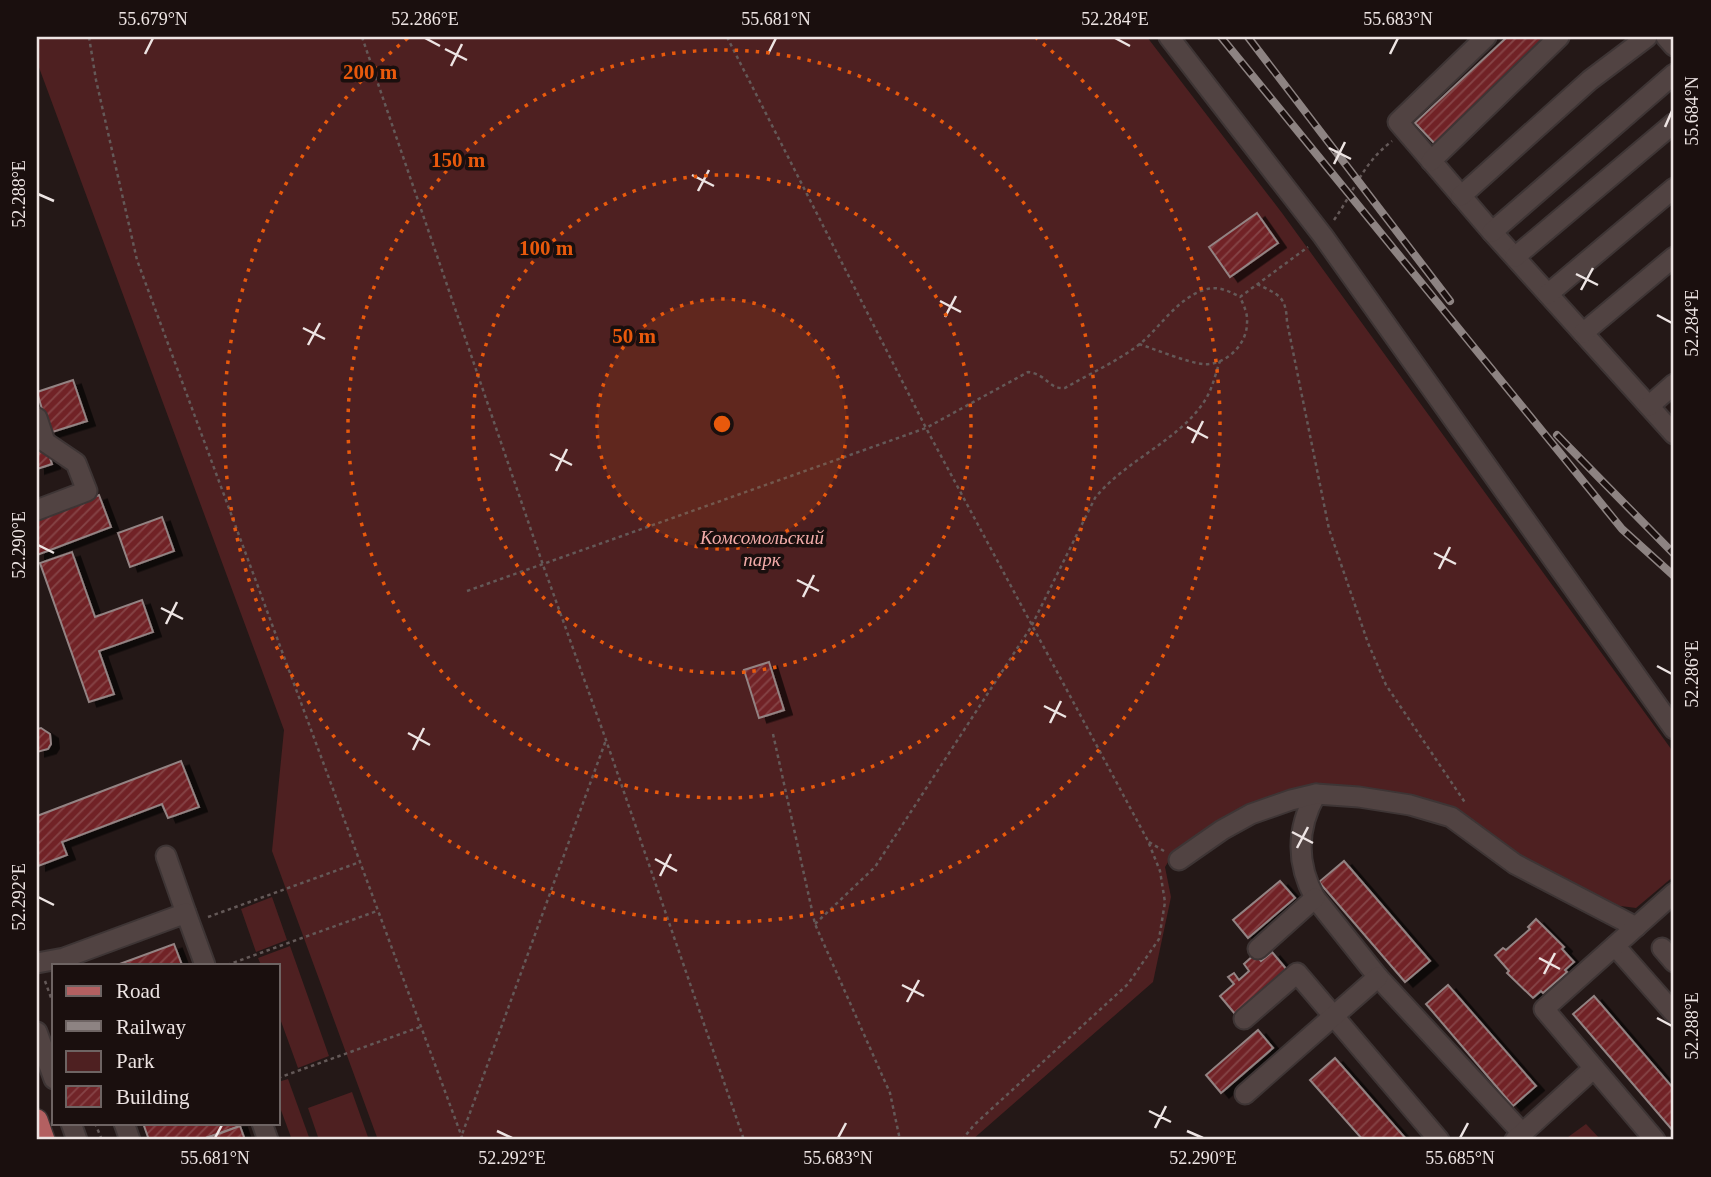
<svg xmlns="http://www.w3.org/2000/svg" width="1711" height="1177" viewBox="0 0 1711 1177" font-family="Georgia,serif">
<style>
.park{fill:#4e2021}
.building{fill:url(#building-hatch);stroke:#938383;stroke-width:2;filter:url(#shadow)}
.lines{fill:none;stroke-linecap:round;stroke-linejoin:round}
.minor-casing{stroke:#3e3535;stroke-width:23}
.major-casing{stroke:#3e3535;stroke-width:24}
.path{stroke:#645958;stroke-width:2.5;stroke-dasharray:3.5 3.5;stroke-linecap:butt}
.minor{stroke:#514342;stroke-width:19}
.major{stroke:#b36061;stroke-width:21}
.rail-casing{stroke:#8d8382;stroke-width:8}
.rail{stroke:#1a0f0e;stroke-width:5;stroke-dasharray:16;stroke-linecap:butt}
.ticks{fill:none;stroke:#ede4e3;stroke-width:2.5}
.ring{fill:none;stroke:#e8590c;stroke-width:3.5;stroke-dasharray:3.5 7}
.labels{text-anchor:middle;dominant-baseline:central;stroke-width:7;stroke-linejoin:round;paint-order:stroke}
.park-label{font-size:19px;font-style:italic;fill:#f1aba8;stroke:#1a0f0e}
.centre{fill:#e8590c;stroke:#1a0f0e;stroke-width:3.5}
.ring-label{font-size:21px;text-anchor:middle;font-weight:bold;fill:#e8590c;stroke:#1a0f0e;stroke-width:7;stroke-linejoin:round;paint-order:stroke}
.neatline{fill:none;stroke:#ede4e3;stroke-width:2.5}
.ticks-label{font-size:18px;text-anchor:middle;fill:#ede4e3}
</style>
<defs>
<pattern id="building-hatch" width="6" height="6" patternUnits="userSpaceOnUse" patternTransform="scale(1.75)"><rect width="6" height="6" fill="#712428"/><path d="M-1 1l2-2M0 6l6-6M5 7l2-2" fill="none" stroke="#864447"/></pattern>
<filter id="shadow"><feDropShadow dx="8" dy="4.5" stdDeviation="0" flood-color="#0009"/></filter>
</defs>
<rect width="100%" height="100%" fill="#241817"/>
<g class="park">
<polygon points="37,37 1147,37 1282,213 1674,753 1674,876 1636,908 1613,905 1516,858 1450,810 1385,791 1344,787 1288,792 1245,805 1177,848 1165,867 1171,897 1153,982 972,1140 378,1140 272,851 284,730 37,62"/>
<polygon points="272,897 287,940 256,952 241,909"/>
<polygon points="290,946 329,1056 298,1068 278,1013 278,965 261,965 258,958"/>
<polygon points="288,1079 310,1140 292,1140 278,1102 278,1082"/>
<polygon points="352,1092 369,1140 319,1140 308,1108"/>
<polygon points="1586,1124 1601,1140 1564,1140"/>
</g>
<g class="building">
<polygon points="1507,37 1552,37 1436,145 1415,123"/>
<polygon points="1257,213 1278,243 1230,277 1209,247"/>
<polygon points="73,380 87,421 49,433 37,392"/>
<polygon points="47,449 52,464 37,469 37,452"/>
<polygon points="99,495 111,527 37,555 37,519"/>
<polygon points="162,517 174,551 130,567 118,533"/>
<polygon points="72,552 95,617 142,600 153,632 99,651 114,694 89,702 40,563"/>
<polygon points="769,662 784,710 759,718 744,670"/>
<polygon points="41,728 50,734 51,744 48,749 37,752 37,729"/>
<polygon points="181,761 199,807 168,818 162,804 62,842 67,855 38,866 37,816"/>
<polygon points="1344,861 1430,961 1405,982 1319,882"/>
<polygon points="1280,881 1295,898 1248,938 1233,920"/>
<polygon points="1536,919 1564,947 1562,949 1574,962 1565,970 1567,972 1543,993 1541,991 1533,998 1507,973 1509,971 1495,955 1503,948 1506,950 1530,929 1528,927"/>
<polygon points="174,944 182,965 117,965"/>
<polygon points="1272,952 1287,970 1235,1014 1220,996 1234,984 1228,977 1234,973 1239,980 1249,971 1244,964 1255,954 1261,961"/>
<polygon points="1448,985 1536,1086 1513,1106 1426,1004"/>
<polygon points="1594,996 1674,1089 1674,1132 1573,1014"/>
<polygon points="1258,1030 1273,1048 1221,1093 1206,1075"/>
<polygon points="1335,1058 1407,1140 1363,1140 1310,1080"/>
<polygon points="143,1123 239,1123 240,1126 200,1140 149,1140"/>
<polygon points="240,1126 245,1140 200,1140 221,1133"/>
</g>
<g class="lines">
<defs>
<g id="minor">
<polyline points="1169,37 1323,236 1674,729"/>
<polyline points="1486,37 1398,122 1492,232 1674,434"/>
<polyline points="1666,37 1674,46"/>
<polyline points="1431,161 1559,37"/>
<polyline points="1461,196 1590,80 1647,37"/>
<polyline points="1492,232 1674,74"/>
<polyline points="1515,257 1674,123"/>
<polyline points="1548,294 1674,188"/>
<polyline points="1583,333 1674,257"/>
<polyline points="1649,406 1674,384"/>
<polyline points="37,418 45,442 76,463 87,491 37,510"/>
<path d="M1316 794C1296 829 1296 863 1315 898L1378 977 1523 1134"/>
<polyline points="166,856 186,913"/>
<polyline points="1179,860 1222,830 1251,814 1291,800 1316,794 1359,797 1410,805 1451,817 1515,864 1636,927"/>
<polyline points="1615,946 1674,1013"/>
<polyline points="1662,948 1674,962"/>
<polyline points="1258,949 1315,898"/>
<polyline points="37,963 64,958 186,913 205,965"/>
<polyline points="1244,1019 1297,973 1439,1140"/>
<polyline points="37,1032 54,1079"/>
<polyline points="1245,1094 1378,977"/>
<polyline points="71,1123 77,1140"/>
<polyline points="124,1123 130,1140"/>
<polyline points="262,1123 268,1140"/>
<polyline points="1515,1140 1594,1068"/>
<polyline points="1655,1140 1544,1009 1674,893"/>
</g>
<polyline id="major" points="37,1120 44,1140"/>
</defs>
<use href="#minor" class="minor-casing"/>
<use href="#major" class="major-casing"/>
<g class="path">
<polyline points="89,37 96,80 137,260 463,1140"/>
<polyline points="362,37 543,565 606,740 744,1140"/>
<polyline points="727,37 926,428 1148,841 1160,871 1165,902 1159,939 1128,984 974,1125 962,1140"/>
<path d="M1334 220C1355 190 1362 164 1392 141"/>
<path d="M1257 284C1279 295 1286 296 1287 322L1329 529 1368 643 1386 685 1466 804"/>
<path d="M1139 344C1157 350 1186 362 1203 364 1225 366 1247 345 1247 323 1248 314 1244 306 1240 297"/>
<path d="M467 591 926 428 1028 372C1047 374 1049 390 1065 388 1089 374 1120 360 1141 343 1161 326 1178 298 1204 290 1217 285 1229 291 1240 297L1308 247"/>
<polyline points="773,734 815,924 890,1093 900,1140"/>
<polyline points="1149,842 1164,851"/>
<polyline points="208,917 360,862"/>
<path d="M815 924 875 867 1031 627 1095 498C1126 459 1182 440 1207 397 1213 386 1216 372 1220 361"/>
<polyline points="227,965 377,911"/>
<polyline points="45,981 54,1006"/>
<polyline points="278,1078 420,1027"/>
<polyline points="95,1123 102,1140"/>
<polyline points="460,1140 606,740"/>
</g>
<use href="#minor" class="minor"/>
<use href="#major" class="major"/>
<defs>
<g id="rail">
<polyline points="1221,37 1622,529 1674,576"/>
<polyline points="1248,37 1450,301"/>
<polyline points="1557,435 1674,554"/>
</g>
</defs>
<use href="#rail" class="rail-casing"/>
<use href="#rail" class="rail"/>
</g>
<path class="ticks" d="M425 38 440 46M1115 38 1130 46M445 49 467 60M145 54 153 38M768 54 776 38M1390 54 1398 38M451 66 462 44M1665 127 1672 111M1329 148 1351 159M1334 164 1345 142M692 175 714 186M698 191 709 170M38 194 54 201M1576 274 1598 285M1581 290 1593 268M940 301 961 312M1657 315 1672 323M945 317 956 296M303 328 325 339M308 345 320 323M1187 427 1208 438M1192 443 1203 421M550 454 572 465M556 471 567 449M38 545 54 553M1434 553 1456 564M1439 569 1450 547M797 580 819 591M803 597 814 575M161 608 183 619M166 624 177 602M1657 666 1672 674M1044 706 1066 717M1050 723 1061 701M408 733 430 745M413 750 424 728M1292 832 1313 843M1297 848 1308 827M655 859 677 871M660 876 671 854M38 897 54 905M1539 958 1560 969M1544 974 1555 953M902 985 924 996M907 1002 919 980M1657 1018 1672 1026M1149 1111 1171 1122M1155 1128 1166 1106M497 1131 512 1138M1187 1131 1203 1138M215 1138 223 1123M838 1138 846 1123M1460 1138 1468 1123"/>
<circle cx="722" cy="424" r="125" fill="#e8590c" fill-opacity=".12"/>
<g class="ring">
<circle cx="722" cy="424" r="125"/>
<circle cx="722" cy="424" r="249"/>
<circle cx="722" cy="424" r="374"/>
<path d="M1035 37A498 498 0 1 1 409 37"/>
</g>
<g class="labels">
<g class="park-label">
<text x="762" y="537">Комсомольский<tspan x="762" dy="22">парк</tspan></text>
</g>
</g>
<circle cx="722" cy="424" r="10" class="centre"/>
<g class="ring-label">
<text x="370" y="79">200 m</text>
<text x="458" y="167">150 m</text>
<text x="546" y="255">100 m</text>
<text x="634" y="343">50 m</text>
</g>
<rect width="1711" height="1177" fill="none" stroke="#1a0f0e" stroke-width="77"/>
<rect x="52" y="964" width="228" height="161" fill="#1a0f0e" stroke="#6e6463" stroke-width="2"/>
<rect x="66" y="986" width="35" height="10" fill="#b36061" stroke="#6e6463" stroke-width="2"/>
<text x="116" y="998" font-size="21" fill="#ede4e3">Road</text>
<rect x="66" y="1021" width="35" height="10" fill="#8d8382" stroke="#6e6463" stroke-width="2"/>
<text x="116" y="1034" font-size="21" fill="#ede4e3">Railway</text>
<rect x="66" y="1051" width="35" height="21" fill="#4e2021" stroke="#6e6463" stroke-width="2"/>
<text x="116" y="1068" font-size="21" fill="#ede4e3">Park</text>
<rect x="66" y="1086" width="35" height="21" fill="url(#building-hatch)" stroke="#6e6463" stroke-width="2"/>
<text x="116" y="1104" font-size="21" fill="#ede4e3">Building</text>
<rect x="38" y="38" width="1634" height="1100" class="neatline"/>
<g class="ticks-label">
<text x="153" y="25">55.679°N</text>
<text x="425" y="25">52.286°E</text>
<text x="776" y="25">55.681°N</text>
<text x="1115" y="25">52.284°E</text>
<text x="1398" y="25">55.683°N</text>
<text transform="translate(1692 111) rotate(-90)" y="6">55.684°N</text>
<text transform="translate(19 194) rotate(-90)" y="6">52.288°E</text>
<text transform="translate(1692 323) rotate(-90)" y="6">52.284°E</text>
<text transform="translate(19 545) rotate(-90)" y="6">52.290°E</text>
<text transform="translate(1692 674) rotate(-90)" y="6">52.286°E</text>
<text transform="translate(19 897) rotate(-90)" y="6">52.292°E</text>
<text transform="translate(1692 1026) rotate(-90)" y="6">52.288°E</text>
<text x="215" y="1164">55.681°N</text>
<text x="512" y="1164">52.292°E</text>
<text x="838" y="1164">55.683°N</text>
<text x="1203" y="1164">52.290°E</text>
<text x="1460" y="1164">55.685°N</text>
</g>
</svg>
